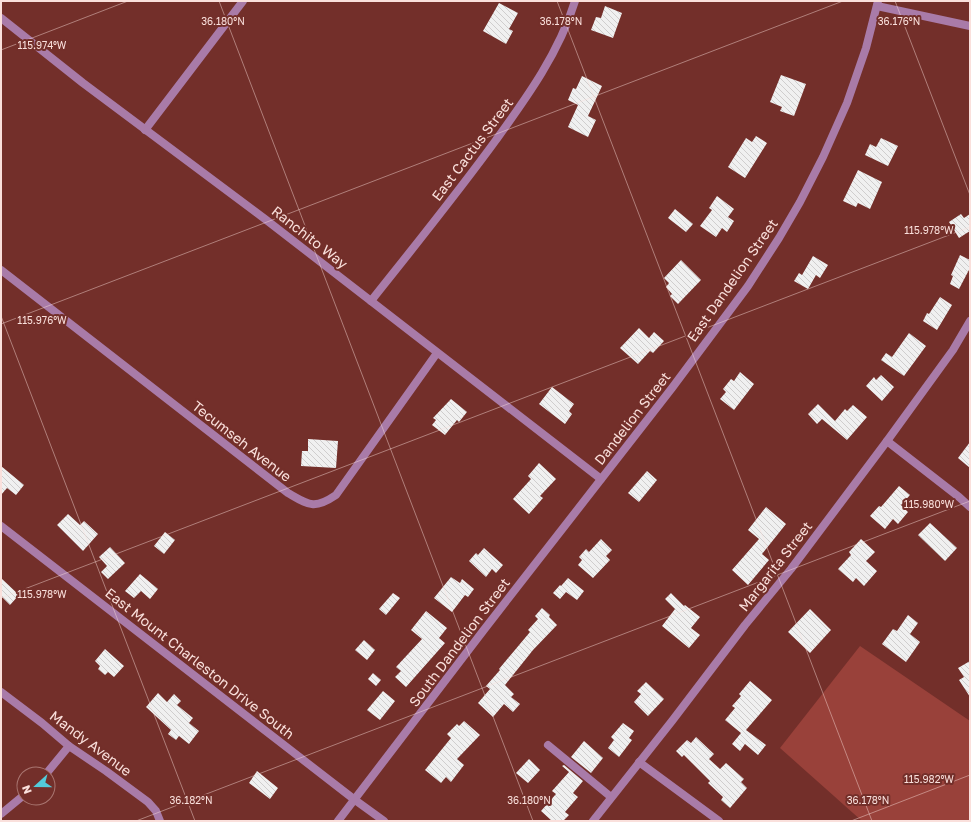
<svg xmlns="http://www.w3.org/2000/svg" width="971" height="822" viewBox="0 0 971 822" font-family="'Golos Text',sans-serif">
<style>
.green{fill:#99413a}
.building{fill:url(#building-back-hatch)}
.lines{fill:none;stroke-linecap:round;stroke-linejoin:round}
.minor{stroke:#a97ba8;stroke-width:8}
.tertiary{stroke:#a97ba8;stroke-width:8}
.ticks{fill:none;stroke:#fae0dc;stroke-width:1;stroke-opacity:0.45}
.labels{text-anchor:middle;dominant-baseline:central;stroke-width:4;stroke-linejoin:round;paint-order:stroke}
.street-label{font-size:14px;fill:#fae0dc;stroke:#732f2a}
.ticks-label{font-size:10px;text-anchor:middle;fill:#fae0dc;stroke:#732f2a;stroke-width:4;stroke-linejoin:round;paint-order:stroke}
</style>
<defs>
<pattern id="building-back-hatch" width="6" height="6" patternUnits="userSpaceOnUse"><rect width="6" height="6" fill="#f0f0f0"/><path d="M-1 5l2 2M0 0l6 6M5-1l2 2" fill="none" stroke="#cfcdcd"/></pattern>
</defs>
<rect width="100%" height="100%" fill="#732f2a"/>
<polygon class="green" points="860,646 970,721 970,821 862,821 780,748"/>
<g class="building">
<polygon points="499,3 518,13 509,29 513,31 506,44 483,31"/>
<polygon points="605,6 622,13 613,38 591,30 596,17 601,18"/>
<polygon points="781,75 806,84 794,116 780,111 782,107 770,102"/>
<polygon points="582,76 602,86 588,116 596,120 588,137 568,127 578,105 568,100 573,88 576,89"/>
<polygon points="756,136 767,143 745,178 728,167 746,138 752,142"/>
<polygon points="881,138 898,146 888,166 865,155 870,144 876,147"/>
<polygon points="858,170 882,182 870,209 858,203 856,207 843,201"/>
<polygon points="717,196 734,209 728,217 734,221 727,232 722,228 716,237 700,226 712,210 709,208"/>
<polygon points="675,209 693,224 686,232 668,218"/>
<polygon points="961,214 964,218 970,214 970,231 959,238 949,222"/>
<polygon points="960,255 970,260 970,268 959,289 950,284 953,276 951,275"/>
<polygon points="813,256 828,265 820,278 816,275 808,289 794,281 799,273 802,275"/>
<polygon points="681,260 701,280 678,304 670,296 672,294 666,287 669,283 664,278"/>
<polygon points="940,297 952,305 937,330 923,321 927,313 929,314"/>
<polygon points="639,328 649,338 654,332 664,341 653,353 650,351 638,364 620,348"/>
<polygon points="909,333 926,346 904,376 881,360 886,353 892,357"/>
<polygon points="740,372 754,384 734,410 720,399 726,392 723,389 731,379 734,381"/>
<polygon points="881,375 894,387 882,401 866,386 874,377 876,380"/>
<polygon points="552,387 574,404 569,411 572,414 565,424 539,404"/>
<polygon points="451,399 467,412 459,422 457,420 445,435 432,425 436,420 433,418"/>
<polygon points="818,404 835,421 845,409 847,411 853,405 867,417 847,440 822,419 817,424 808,414"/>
<polygon points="308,439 338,441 336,468 301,466 302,451 308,451"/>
<polygon points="970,442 970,468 958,458"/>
<polygon points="539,463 556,479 540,496 543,498 529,514 513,499 531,479 528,476"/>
<polygon points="1,466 24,485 16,495 7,488 1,495"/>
<polygon points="647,471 657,480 639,502 628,493"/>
<polygon points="899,486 910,495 901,505 908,512 898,524 893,519 885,529 870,516 879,506 881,507"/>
<polygon points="766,507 786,524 762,554 769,560 748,585 732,570 759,539 748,530"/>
<polygon points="68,514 80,525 84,521 98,534 83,551 57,525"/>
<polygon points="930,523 957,548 945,561 918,535"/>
<polygon points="165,532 175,540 164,554 154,546"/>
<polygon points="601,539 612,550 606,556 610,560 593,578 578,565 582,560 579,557 586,549 589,552"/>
<polygon points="861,539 875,552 866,561 877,571 864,586 856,578 853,582 838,569 851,555 849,552"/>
<polygon points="110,547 125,563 108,579 101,572 107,566 99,557"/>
<polygon points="484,548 503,565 496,573 492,569 486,577 469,561 476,553 478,555"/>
<polygon points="140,574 158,589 150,599 141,591 134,598 125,591"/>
<polygon points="451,577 460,583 462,579 474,589 468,597 465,595 452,612 434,598"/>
<polygon points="1,578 19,595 10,605 1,596"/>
<polygon points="568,578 584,591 577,600 566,592 560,599 553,593 560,585 561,586"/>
<polygon points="393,593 400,598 386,615 379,609"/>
<polygon points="671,593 684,606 685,605 700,617 691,628 700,635 689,648 662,626 675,609 665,599"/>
<polygon points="542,608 550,615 549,617 557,625 533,650 505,685 514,694 511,697 520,704 513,712 504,704 493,717 478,703 490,689 486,686 500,670 499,669 530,632 528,630 538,619 535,616"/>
<polygon points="810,609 831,630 810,653 788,632"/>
<polygon points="426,611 447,628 439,638 445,643 406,687 395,677 401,671 396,667 422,639 411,630"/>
<polygon points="908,615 918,623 910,634 920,642 906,662 882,644 893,629 897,631"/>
<polygon points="364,640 375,650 367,660 355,650"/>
<polygon points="105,649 124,666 114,677 108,672 105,675 98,669 100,666 95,661"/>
<polygon points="970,661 970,697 959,680 964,677 958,668"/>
<polygon points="373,673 381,680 376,686 368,679"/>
<polygon points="750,681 772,700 746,730 766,745 758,755 745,744 740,751 732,744 741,733 725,720 735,708 732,706 741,696 739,694"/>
<polygon points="646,682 664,699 648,716 634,702 641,694 637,691"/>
<polygon points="383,691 395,701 380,720 367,710"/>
<polygon points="158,693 167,702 174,694 181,701 177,705 193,718 189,723 199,731 189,744 179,736 176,740 168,734 171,730 146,707"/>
<polygon points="464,721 480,735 457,759 464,765 451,782 446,777 441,783 425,770 451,738 447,734 457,724 459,726"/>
<polygon points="623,723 634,731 629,738 632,740 619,757 608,748 614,740 611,737"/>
<polygon points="696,737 714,754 709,759 720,769 726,763 744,779 741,782 747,788 730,808 721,800 723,797 708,783 710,781 684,755 682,757 676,751 687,740 691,743"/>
<polygon points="584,741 603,758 591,773 571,757"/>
<polygon points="529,759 540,770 528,783 516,773"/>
<polygon points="564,765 583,781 573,793 578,797 565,812 569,815 563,821 552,821 541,811 556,794 552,791 569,772 562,766"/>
<polygon points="257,771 278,788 270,799 249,783"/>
</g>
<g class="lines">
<g class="minor">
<polyline points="877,6 970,26"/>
<polyline points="1,18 83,83 265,219 601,479"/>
<polyline points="145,130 243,1"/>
<path d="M1 270 288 493C309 505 314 510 336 495L437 353"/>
<path d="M371 301C413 248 456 195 496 140 527 97 559 53 575 1"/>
<polyline points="887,441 959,497 970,507"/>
<polyline points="1,692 42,723 69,746 106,771 148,802 156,811 160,821"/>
<polyline points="548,745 611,797"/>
<polyline points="639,762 719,821"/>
<polyline points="46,774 69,746"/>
<polyline points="1,814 24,795"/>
<polyline points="593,821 672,721 745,625 791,569 887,441 953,350 970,321"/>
</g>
<g class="tertiary">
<polyline points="1,526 355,800 384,821"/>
<polyline points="338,821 483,631 672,388 748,286 779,238 800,202 823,157 847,103 866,48 878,1"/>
</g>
</g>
<path class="ticks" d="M219 1 533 821M557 1 872 821M895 1 970 195M1 50 128 1M1 316 195 821M1 324 843 1M1 598 970 227M136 821 970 501M851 821 970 775"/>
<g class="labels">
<g class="street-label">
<text transform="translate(472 149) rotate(-53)">East Cactus Street</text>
<text transform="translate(310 237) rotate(38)">Ranchito Way</text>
<text transform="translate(732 280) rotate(-55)">East Dandelion Street</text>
<text transform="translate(632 418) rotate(-52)">Dandelion Street</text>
<text transform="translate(242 441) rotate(38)">Tecumseh Avenue</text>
<text transform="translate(775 566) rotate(-52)">Margarita Street</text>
<text transform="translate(459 642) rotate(-53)">South Dandelion Street</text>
<text transform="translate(200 663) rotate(38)">East Mount Charleston Drive South</text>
<text transform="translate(91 743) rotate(37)">Mandy Avenue</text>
</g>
</g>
<g class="ticks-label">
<text x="223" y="25">36.180°N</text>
<text x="561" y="25">36.178°N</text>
<text x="899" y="25">36.176°N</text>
<text x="42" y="49">115.974°W</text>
<text x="929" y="234">115.978°W</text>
<text x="42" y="324">115.976°W</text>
<text x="929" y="508">115.980°W</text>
<text x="42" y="598">115.978°W</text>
<text x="929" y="783">115.982°W</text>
<text x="191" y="804">36.182°N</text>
<text x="529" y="804">36.180°N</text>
<text x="868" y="804">36.178°N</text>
</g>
<rect width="971" height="822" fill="none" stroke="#fae0dc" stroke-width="4"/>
<g transform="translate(36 786) rotate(249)"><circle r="19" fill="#732f2a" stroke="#a97671"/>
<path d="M0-3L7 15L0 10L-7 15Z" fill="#53cbda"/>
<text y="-6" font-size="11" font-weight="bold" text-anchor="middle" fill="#fae0dc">N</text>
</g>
</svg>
